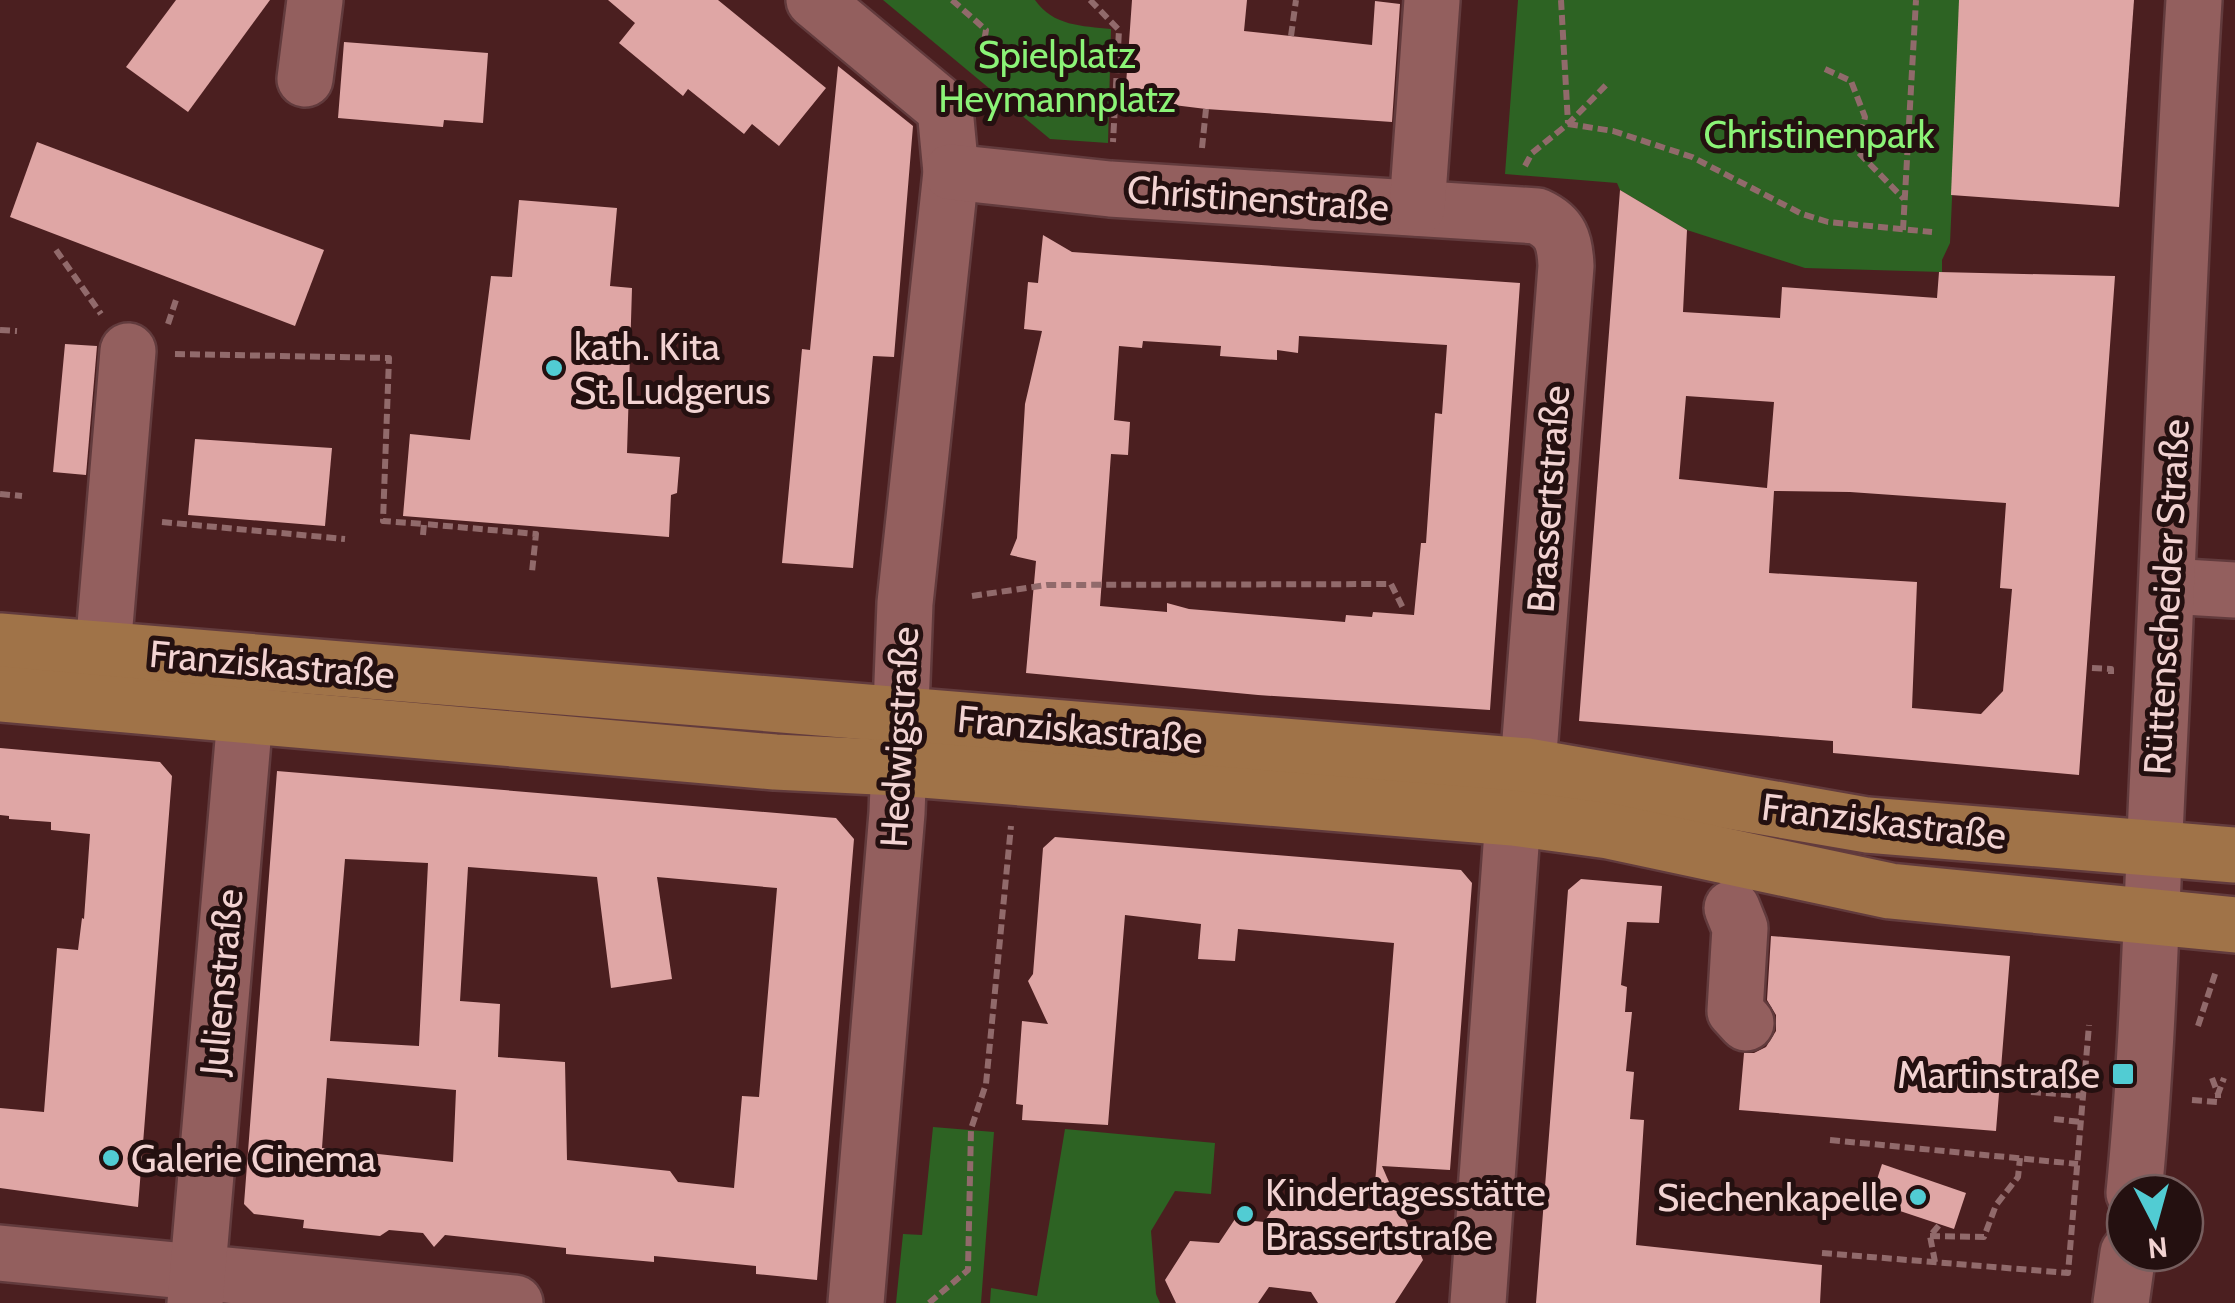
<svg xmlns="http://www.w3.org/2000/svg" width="2235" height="1303" viewBox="0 0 2235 1303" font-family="Cabin,sans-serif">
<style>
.green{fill:#2d6323}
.building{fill:#dfa6a5;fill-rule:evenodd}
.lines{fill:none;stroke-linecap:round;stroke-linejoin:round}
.minor-casing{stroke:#623b3d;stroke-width:60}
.major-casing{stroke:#623b3d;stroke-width:60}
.path{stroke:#916a6b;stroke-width:6;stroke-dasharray:10 5;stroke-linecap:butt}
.minor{stroke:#935f5e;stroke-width:55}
.major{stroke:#a07348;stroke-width:55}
.poi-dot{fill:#51ccd3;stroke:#241010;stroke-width:4}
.labels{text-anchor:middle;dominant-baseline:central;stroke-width:10;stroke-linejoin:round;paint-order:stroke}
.park-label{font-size:38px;fill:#8bf377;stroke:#241010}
.street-label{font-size:38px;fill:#f2d3d2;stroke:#241010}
.poi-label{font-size:38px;fill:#f2d3d2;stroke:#241010;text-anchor:start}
</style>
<rect width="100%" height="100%" fill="#4b1f20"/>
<g class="green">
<path d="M883 0H1035C1053 26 1082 26 1111 29L1108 143 1050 139Z"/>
<polygon points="1518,0 1961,0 1950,243 1942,260 1942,272 1805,268 1687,230 1620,190 1617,183 1505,174"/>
<polygon points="933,1127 994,1132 981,1303 896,1303 903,1234 922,1235"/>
<polygon points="1065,1129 1215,1143 1211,1194 1175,1191 1151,1231 1156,1294 1160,1303 990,1303 991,1288 1037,1296"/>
</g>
<g class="building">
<polygon points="176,0 270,0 188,112 126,67"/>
<polygon points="608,0 718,0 826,88 779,146 752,124 744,134 688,89 683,96 619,43 635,23"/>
<polygon points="1132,0 1247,0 1244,31 1372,45 1375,1 1400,4 1392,122 1206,109 1125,99"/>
<polygon points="1959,0 2134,0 2119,207 1951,195"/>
<polygon points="344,42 488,53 483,123 444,120 443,127 338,118"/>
<polygon points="838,66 913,126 894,357 873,356 853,568 782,563 802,349 810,350"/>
<polygon points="37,142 324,250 295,326 10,217"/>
<path d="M1620 190 1687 230 1683 312 1780 318 1782 287 1937 298 1939 272 2115 276 2079 775 1833 753V741L1579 721ZM1686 396 1774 402 1767 488 1679 479ZM1774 491 1850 492 2006 503 2000 588 2012 589 2003 691 1981 714 1912 708 1917 582 1769 573Z"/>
<polygon points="519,200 617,208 610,286 632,288 627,453 680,457 677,493 671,495 669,537 403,516 410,434 470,440 491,276 512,277"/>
<path d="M1043 235 1072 252 1520 283 1490 710 1258 695 1026 673 1036 561 1010 555 1017 538 1025 404 1042 331 1024 329 1028 282 1038 283ZM1299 336 1447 345 1442 414 1435 413 1426 543H1421L1414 615 1373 612 1372 617 1346 615 1345 622 1189 609 1167 603V612L1100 606 1111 454 1128 455 1130 422 1114 420 1119 346 1142 348 1143 341 1221 346 1220 356 1277 360V350L1298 353Z"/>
<polygon points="65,344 97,346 86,475 53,472"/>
<polygon points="195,439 332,448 325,526 188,515"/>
<polygon points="0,748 160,762 172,776 138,1207 0,1188 0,1108 44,1112 57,948 78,950 82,918 84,919 90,834 51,830 51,822 9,819 9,816 0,815"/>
<path d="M277 771 836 818 854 839 817 1280 756 1274V1266L654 1256V1262L566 1254V1248L445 1235 434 1247 423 1233 389 1230 380 1236 303 1228 304 1220 254 1214 244 1204ZM345 859 428 863 419 1046 330 1041ZM468 867 597 877 611 988 672 979 657 877 777 888 759 1097 742 1096 734 1188 678 1182 670 1171 567 1160 565 1062 498 1057 500 1004 460 1001ZM327 1078 456 1090 453 1162 322 1148Z"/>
<polygon points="1055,837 1461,870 1472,883 1450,1170 1382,1166 1423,1260 1395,1303 1318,1303 1311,1292 1269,1287 1258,1303 1176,1303 1165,1280 1190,1241 1219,1243 1235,1219 1264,1222 1280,1198 1373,1209 1394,943 1238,929 1235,961 1198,959 1201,924 1125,915 1108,1125 1022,1120 1023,1105 1016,1104 1022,1021 1048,1024 1028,981 1033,974 1043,848"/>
<polygon points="1581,879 1662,886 1659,923 1627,922 1621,985 1627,987 1625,1012 1632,1012 1626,1071 1634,1072 1630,1119 1644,1120 1636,1245 1822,1265 1820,1303 1536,1303 1568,890"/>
<polygon points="1771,936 2010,956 1996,1131 1739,1110 1744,1053 1754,1053 1766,1047 1776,1031 1776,1015 1767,1000"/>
<polygon points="1882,1164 1966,1193 1954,1229 1870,1201"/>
</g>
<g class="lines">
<defs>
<g id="minor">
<polyline points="814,0 945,109 951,172 905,603 897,813 856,1303"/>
<polyline points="305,79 315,0"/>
<path d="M951 172 1110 189 1537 216C1561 227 1565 241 1566 266L1528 766"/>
<polyline points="1417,208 1432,0"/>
<polyline points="2168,586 2235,590"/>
<polyline points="99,697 128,351"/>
<polyline points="1732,908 1740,928 1735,1011 1746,1023"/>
<path d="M2134 1193C2148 1052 2151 911 2158 770 2171 514 2178 257 2194 0"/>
<polyline points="0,1253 515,1303"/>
<polyline points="195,1303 249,670"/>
<polyline points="1478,1303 1513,818"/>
<polyline points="2121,1303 2128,1253"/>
</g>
<g id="major">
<polyline points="0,641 1528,766 1867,825 2235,855"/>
<polyline points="0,694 775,762 898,768 1513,818 1609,831 1890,891 2235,925"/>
</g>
</defs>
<use href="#minor" class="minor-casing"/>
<use href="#major" class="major-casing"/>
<g class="path">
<polyline points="952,0 986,30 979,72"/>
<polyline points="1090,0 1119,30 1113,142"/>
<polyline points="1561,0 1568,123"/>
<polyline points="1291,36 1296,0"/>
<polyline points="1825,69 1851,81 1865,117 1857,151 1904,199"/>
<polyline points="1568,124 1613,131 1692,157 1802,214 1828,222 1932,232"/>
<polyline points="1202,148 1206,109"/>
<polyline points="1525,166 1532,153 1568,124 1607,84"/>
<polyline points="1903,230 1916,0"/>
<polyline points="56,250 101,314"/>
<polyline points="168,324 176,300"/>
<polyline points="0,330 17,331"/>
<polyline points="175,354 389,358 383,521 424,524"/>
<polyline points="0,494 22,496"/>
<polyline points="162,522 345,539"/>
<polyline points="423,535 424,524 536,534 532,572"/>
<polyline points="972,596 1047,585 1391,584 1403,608"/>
<polyline points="2092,668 2111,669 2111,674"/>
<polyline points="2198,1026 2216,971"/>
<polyline points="2026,1073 2031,1091"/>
<polyline points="2212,1078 2218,1094 2224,1078"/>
<polyline points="2031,1092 2085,1096"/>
<polyline points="2031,1092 2039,1073"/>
<polyline points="2192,1100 2218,1102 2218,1094"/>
<polyline points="2054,1119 2081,1122"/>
<polyline points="1830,1140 2078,1164"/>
<polyline points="1930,1236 1984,1237 1996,1205 2018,1177 2020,1158"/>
<polyline points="1822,1253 2068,1273 2089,1025"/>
<polyline points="1935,1262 1930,1236 1940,1224"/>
<polyline points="929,1303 968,1270 971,1129 986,1084 1011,826"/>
</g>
<use href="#minor" class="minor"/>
<use href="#major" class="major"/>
</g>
<g class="poi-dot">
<circle cx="554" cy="368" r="10"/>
<rect x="2111" y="1062" width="24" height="24" rx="5"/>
<circle cx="111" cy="1158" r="10"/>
<circle cx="1918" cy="1197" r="10"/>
<circle cx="1245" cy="1214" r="10"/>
</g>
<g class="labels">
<g class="park-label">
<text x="1057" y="54">Spielplatz<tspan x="1057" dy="44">Heymannplatz</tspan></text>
<text x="1819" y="134">Christinenpark</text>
</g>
<g class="street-label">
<text transform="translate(1258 198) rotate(4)">Christinenstraße</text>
<text transform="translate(1548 499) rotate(-86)">Brassertstraße</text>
<text transform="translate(2166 597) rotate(-87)">Rüttenscheider Straße</text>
<text transform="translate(272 664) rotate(5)">Franziskastraße</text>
<text transform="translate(1080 729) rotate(5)">Franziskastraße</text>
<text transform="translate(899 737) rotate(-87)">Hedwigstraße</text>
<text transform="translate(1884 821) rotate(7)">Franziskastraße</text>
<text transform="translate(221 982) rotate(-85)">Julienstraße</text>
</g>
<g class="poi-label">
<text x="574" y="346">kath. Kita<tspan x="574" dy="44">St. Ludgerus</tspan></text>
<text x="2100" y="1074" text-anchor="end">Martinstraße</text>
<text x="131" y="1158">Galerie Cinema</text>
<text x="1265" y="1192">Kindertagesstätte<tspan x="1265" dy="44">Brassertstraße</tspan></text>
<text x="1898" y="1197" text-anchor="end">Siechenkapelle</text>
</g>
</g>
<g transform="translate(2155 1223) rotate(174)"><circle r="48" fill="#241010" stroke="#765e5e" stroke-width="2.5"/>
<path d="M0-8L18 38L0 25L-18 38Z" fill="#51ccd3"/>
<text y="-15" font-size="28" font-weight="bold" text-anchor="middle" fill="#f2d3d2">N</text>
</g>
</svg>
